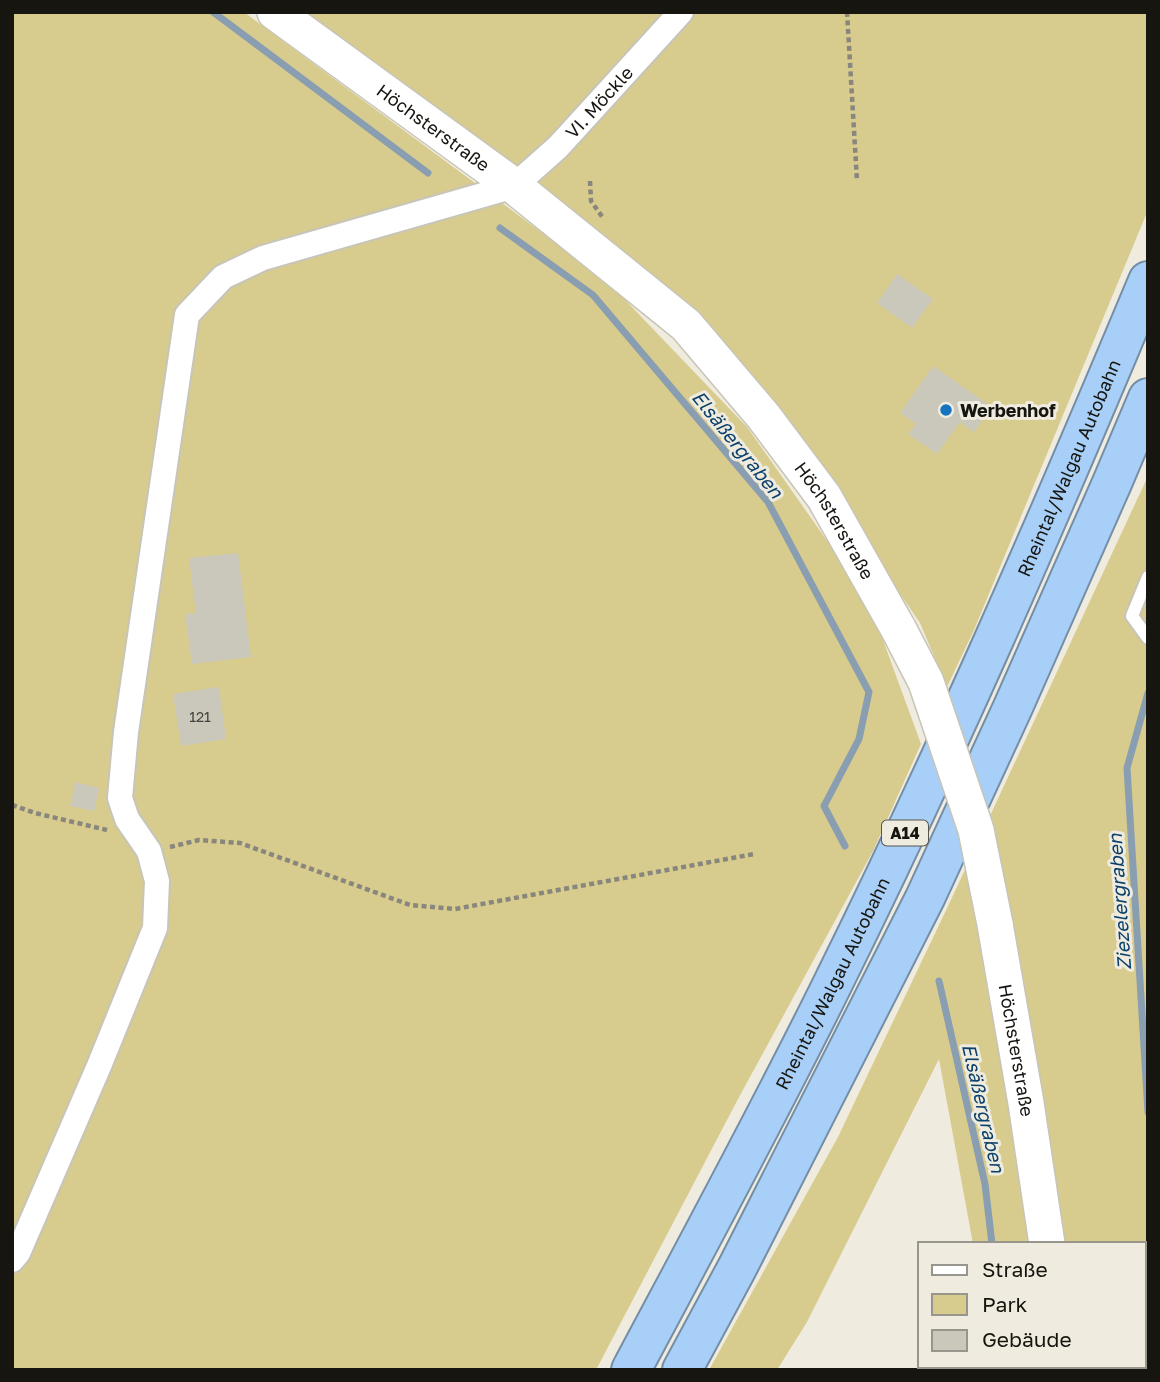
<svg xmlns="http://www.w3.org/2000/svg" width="1160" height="1382" viewBox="0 0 1160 1382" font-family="'Golos Text',sans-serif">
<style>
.green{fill:#d8cb8e}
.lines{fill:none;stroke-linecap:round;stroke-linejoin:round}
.stream{stroke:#8a9eb1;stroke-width:7}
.building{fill:#cac8bb}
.lane-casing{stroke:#c7c5b8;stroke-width:16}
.street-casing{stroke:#c7c5b8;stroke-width:28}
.secondary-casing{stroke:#c7c5b8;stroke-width:38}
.highway-casing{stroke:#758ea6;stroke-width:42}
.path{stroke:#88867d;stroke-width:4.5;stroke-dasharray:5 3.5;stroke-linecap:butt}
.lane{stroke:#fff;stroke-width:12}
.street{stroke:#fff;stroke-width:24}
.secondary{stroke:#fff;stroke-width:35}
.highway{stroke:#a8cff7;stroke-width:38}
.secondary-bridge-casing{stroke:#c7c5b8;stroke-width:38;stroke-linecap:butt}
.secondary-bridge{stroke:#fff;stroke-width:35}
.poi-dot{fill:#1474c0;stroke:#efecdf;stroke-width:2.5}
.labels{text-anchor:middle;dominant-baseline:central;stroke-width:6;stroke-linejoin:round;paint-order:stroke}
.number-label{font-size:14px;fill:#43423b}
.shield{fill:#efecdf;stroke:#57564e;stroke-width:2}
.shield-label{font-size:16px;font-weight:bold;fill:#161510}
.street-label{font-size:18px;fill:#161510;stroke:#efecdf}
.poi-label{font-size:18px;font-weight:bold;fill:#161510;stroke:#efecdf;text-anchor:start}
.water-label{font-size:19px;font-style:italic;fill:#0b406b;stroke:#efecdf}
</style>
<rect width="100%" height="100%" fill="#efecdf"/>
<g class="green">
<polygon points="12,12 244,12 606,280 747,427 868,599 921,744 873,851 738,1099 596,1370 12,1370"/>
<polygon points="294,12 1148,12 1148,210 974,630 947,687 920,623 827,487 762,398"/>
<polygon points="1148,476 1148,1370 996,1370 995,1366 1144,1366 1144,1244 973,1244 939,1059 807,1322 777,1370 709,1370 838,1137 949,904"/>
</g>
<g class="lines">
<g class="stream">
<polyline points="213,12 428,173"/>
<polyline points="500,228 593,295 768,502 869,692 859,739 824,806 845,846"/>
<polyline points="1148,693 1127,768 1148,1112"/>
<polyline points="939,981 985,1184 992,1244"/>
<polyline points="1007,1366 1008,1370"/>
</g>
</g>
<g class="building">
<polygon points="897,274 933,299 912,328 877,303"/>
<polygon points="933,366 992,407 974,432 960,422 937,454 908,434 916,424 900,413"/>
<polygon points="238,553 251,657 192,664 185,614 196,613 189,558"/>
<polygon points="219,687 226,739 181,746 173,694"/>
<polygon points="75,782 99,788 94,811 70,806"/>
</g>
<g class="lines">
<defs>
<polyline id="lane" points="1148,577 1132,616 1148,638"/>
<g id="street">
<path id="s1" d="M12 1260 18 1253 99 1066 155 928 157 881 149 851 127 819 120 798 126 732 187 315 223 277 263 258 514 186 558 147 681 12"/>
</g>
<g id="secondary">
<path id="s2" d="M275 12 514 186 686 325 764 417 824 497 899 630"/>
<path id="s3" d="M995 924 1026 1103 1047 1244"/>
<polyline points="1062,1366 1062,1370"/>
</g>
<g id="highway">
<path id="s4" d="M631 1370C699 1242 769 1113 833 983 947 753 1049 518 1148 281"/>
<polyline points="682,1370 737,1268 925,898 1013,707 1112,483 1148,398"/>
</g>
</defs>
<use href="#lane" class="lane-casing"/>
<use href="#street" class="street-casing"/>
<use href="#secondary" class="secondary-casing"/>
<use href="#highway" class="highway-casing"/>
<g class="path">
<polyline points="847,12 857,181"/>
<polyline points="590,181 591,201 603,218"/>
<polyline points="12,805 35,813 107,830"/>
<polyline points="170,847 199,840 240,843 410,905 455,909 754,854"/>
</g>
<use href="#lane" class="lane"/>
<use href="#street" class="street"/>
<use href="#secondary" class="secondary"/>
<use href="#highway" class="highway"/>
<defs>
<polyline id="secondary-bridge" points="899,630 926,682 976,830 995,924"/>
</defs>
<use href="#secondary-bridge" class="secondary-bridge-casing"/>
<use href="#secondary-bridge" class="secondary-bridge"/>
</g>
<circle class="poi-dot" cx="946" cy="410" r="7"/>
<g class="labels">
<g class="number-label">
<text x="200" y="716">121</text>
</g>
<rect class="shield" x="882" y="820.5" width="46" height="25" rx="5"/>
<g class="shield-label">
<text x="905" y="833">A14</text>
</g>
<g class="street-label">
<text stroke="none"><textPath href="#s1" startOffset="1466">VI. Möckle</textPath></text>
<text stroke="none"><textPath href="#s2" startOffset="196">Höchsterstraße</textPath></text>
<text stroke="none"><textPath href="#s4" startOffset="1003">Rheintal/Walgau Autobahn</textPath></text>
<text stroke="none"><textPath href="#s2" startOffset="763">Höchsterstraße</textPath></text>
<text stroke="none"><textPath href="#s4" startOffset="436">Rheintal/Walgau Autobahn</textPath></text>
<text stroke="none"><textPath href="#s3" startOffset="128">Höchsterstraße</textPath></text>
</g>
<g class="poi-label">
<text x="960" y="410">Werbenhof</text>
</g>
<g class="water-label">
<text transform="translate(738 444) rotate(51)">Elsäßergraben</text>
<text transform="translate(1119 902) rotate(-94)">Ziezelergraben</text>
<text transform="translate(984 1108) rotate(77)">Elsäßergraben</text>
</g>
</g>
<rect width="1160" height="1382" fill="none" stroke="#161510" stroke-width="28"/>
<rect x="918" y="1242" width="228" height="126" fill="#efecdf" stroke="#98968c" stroke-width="2"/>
<rect x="932" y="1265" width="35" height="10" fill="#ffffff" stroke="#98968c" stroke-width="2"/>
<text x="982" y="1277" font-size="21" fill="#161510">Straße</text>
<rect x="932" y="1294" width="35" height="21" fill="#d8cb8e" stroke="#98968c" stroke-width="2"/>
<text x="982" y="1312" font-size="21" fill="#161510">Park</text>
<rect x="932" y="1330" width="35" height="21" fill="#cac8bb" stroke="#98968c" stroke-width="2"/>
<text x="982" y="1347" font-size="21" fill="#161510">Gebäude</text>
</svg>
